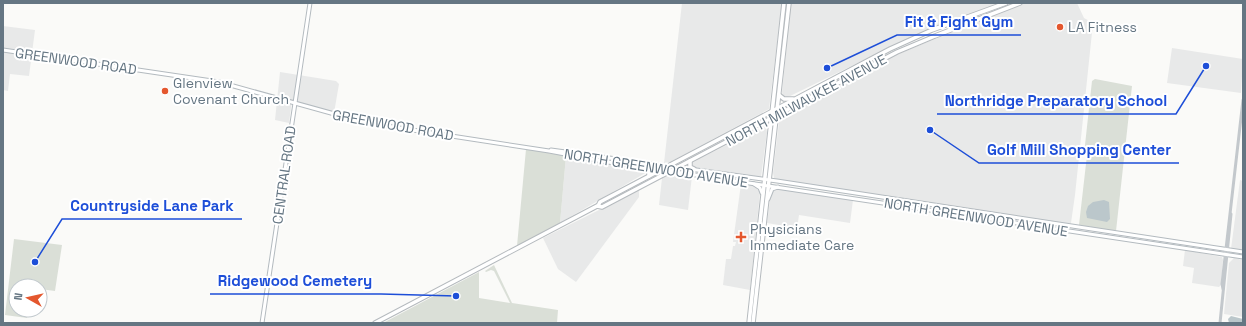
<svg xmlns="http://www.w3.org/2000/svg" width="1246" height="326" viewBox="0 0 1246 326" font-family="'Space Grotesk',sans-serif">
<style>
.built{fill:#e8e9e9}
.green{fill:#dadfd7}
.water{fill:#bbc7cb}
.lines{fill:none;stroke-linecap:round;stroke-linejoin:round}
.secondary-casing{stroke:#b3babf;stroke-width:5}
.primary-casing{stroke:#b5babe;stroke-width:5.5}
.tertiary{stroke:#c3c8cc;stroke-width:3}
.secondary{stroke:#fff;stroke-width:3}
.primary{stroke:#fff;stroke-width:3.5}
.poi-dot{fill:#e4572e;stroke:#fff;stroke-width:1.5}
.labels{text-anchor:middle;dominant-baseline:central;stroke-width:4;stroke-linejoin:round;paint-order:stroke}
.poi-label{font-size:14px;fill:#657683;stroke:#fff;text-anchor:start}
.street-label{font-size:14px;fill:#657683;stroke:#fff}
.leader{fill:none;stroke:#1d4ed8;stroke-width:1.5}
.callout-dot{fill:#1d4ed8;stroke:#fff;stroke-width:1.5}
.callout-label{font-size:15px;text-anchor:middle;font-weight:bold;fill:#1d4ed8;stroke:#fff;stroke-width:4;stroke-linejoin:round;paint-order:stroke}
</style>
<rect width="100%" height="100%" fill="#fafaf8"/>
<g class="built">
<polygon points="682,3 782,3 769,109 670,162 664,163"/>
<polygon points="791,3 1000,3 911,37 786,98 783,97 782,92"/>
<polygon points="1024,3 1077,3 1084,18 1093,23 1075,195 1071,223 1068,224 778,180 774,178 773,173 779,122 782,115 898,54"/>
<polygon points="3,26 35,30 29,76 10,74 8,91 3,90"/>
<polygon points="1172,48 1243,59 1241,93 1167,83"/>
<polygon points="280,72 336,81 339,84 334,113 292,100 289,123 275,120"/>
<polygon points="764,126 766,127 767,132 761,177 692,167 692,163 701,158"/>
<polygon points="566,156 645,169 647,172 560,223"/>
<polygon points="674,173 692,176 688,210 659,205 662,178"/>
<polygon points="1240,180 1243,181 1243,251 1231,249"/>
<polygon points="741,184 755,186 760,193 750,290 723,285 726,259 731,259 733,246 735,246 736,242 733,242"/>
<polygon points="775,188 853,200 850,223 799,215 797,228 767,223 771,192"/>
<polygon points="639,190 639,197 576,282 558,269 543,238"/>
<polygon points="1185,250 1222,257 1223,260 1221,285 1219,287 1192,283 1194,268 1183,266"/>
<polygon points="1234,258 1243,260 1243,317 1224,314 1229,263"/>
</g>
<g class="green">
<polygon points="1095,79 1132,86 1116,231 1079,225 1087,155 1084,154 1092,81"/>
<polygon points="526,149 566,156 560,223 517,246"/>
<polygon points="14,239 62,245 55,291 40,289 40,286 16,286 16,310 29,310 27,318 5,315"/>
<polygon points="494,265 512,303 558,310 557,323 383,323 479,272 479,298 510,303 494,271 491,270 486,272 485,271"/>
</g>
<g class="water">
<polygon points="1104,200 1109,202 1110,219 1107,222 1087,218 1086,212 1088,206 1093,202"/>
<polygon points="1231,316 1243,319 1243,323 1229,323 1228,319"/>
</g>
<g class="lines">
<defs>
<g id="secondary">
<polyline points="3,50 219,82 367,123 549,151 608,162 1243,257"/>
<polyline points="551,150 777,181 1243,252"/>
<polyline points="754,184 760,188 762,193"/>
<polyline points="768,199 772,189 778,187"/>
<polyline points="262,323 310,3"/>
</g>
<g id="primary">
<polyline points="779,95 784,99 793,99"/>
<polyline points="690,161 690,167 694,169"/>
<polyline points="645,167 649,171 649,176"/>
<polyline points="598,206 600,202 636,183 890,49 932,30 1006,3"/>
<polyline points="375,323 597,206 602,207 640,187 897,52 935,36 1020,3"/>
<polyline points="749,323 784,3"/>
<polyline points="753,323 789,3"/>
</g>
</defs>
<use href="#secondary" class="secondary-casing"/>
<use href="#primary" class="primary-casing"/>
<g class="tertiary">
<polyline points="1223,289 1222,284 1243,100"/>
<polyline points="1220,323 1231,214"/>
</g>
<use href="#secondary" class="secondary"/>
<use href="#primary" class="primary"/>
</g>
<g class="poi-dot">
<circle cx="1060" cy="27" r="4"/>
<circle cx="165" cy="91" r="4"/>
<path d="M739 231h4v4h4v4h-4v4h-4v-4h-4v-4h4z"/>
</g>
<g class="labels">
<g class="poi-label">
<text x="1068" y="27">LA Fitness</text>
<text x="173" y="83">Glenview<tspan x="173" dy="16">Covenant Church</tspan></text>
<text x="750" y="229">Physicians<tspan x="750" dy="16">Immediate Care</tspan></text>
</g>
<g class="street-label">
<text transform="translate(76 61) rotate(8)">GREENWOOD ROAD</text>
<text transform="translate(806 100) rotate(-28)">NORTH MILWAUKEE AVENUE</text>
<text transform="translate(393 125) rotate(10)">GREENWOOD ROAD</text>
<text transform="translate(656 168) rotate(9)">NORTH GREENWOOD AVENUE</text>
<text transform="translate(284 175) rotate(-82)">CENTRAL ROAD</text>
<text transform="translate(976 217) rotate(9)">NORTH GREENWOOD AVENUE</text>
</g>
</g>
<path class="leader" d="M827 68L897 35H1021M1206 66L1176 114H937M930 130L979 163H1179M35 262L62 219H242M456 296L381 294H210"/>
<g class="callout-dot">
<circle cx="827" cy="68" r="4"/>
<circle cx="1206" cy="66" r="4"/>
<circle cx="930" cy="130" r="4"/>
<circle cx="35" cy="262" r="4"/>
<circle cx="456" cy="296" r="4"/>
</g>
<g class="callout-label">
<text x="959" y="27">Fit &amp; Fight Gym</text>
<text x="1056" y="106">Northridge Preparatory School</text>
<text x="1079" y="155">Golf Mill Shopping Center</text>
<text x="152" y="211">Countryside Lane Park</text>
<text x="295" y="286">Ridgewood Cemetery</text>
</g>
<rect width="1246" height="326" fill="none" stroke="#657683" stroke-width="8"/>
<g transform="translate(28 298) rotate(278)"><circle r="19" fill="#ffffff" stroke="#c1c8cd"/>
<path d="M0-3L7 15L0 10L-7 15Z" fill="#e4572e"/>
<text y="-6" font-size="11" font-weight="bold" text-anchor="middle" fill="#657683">N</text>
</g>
</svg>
